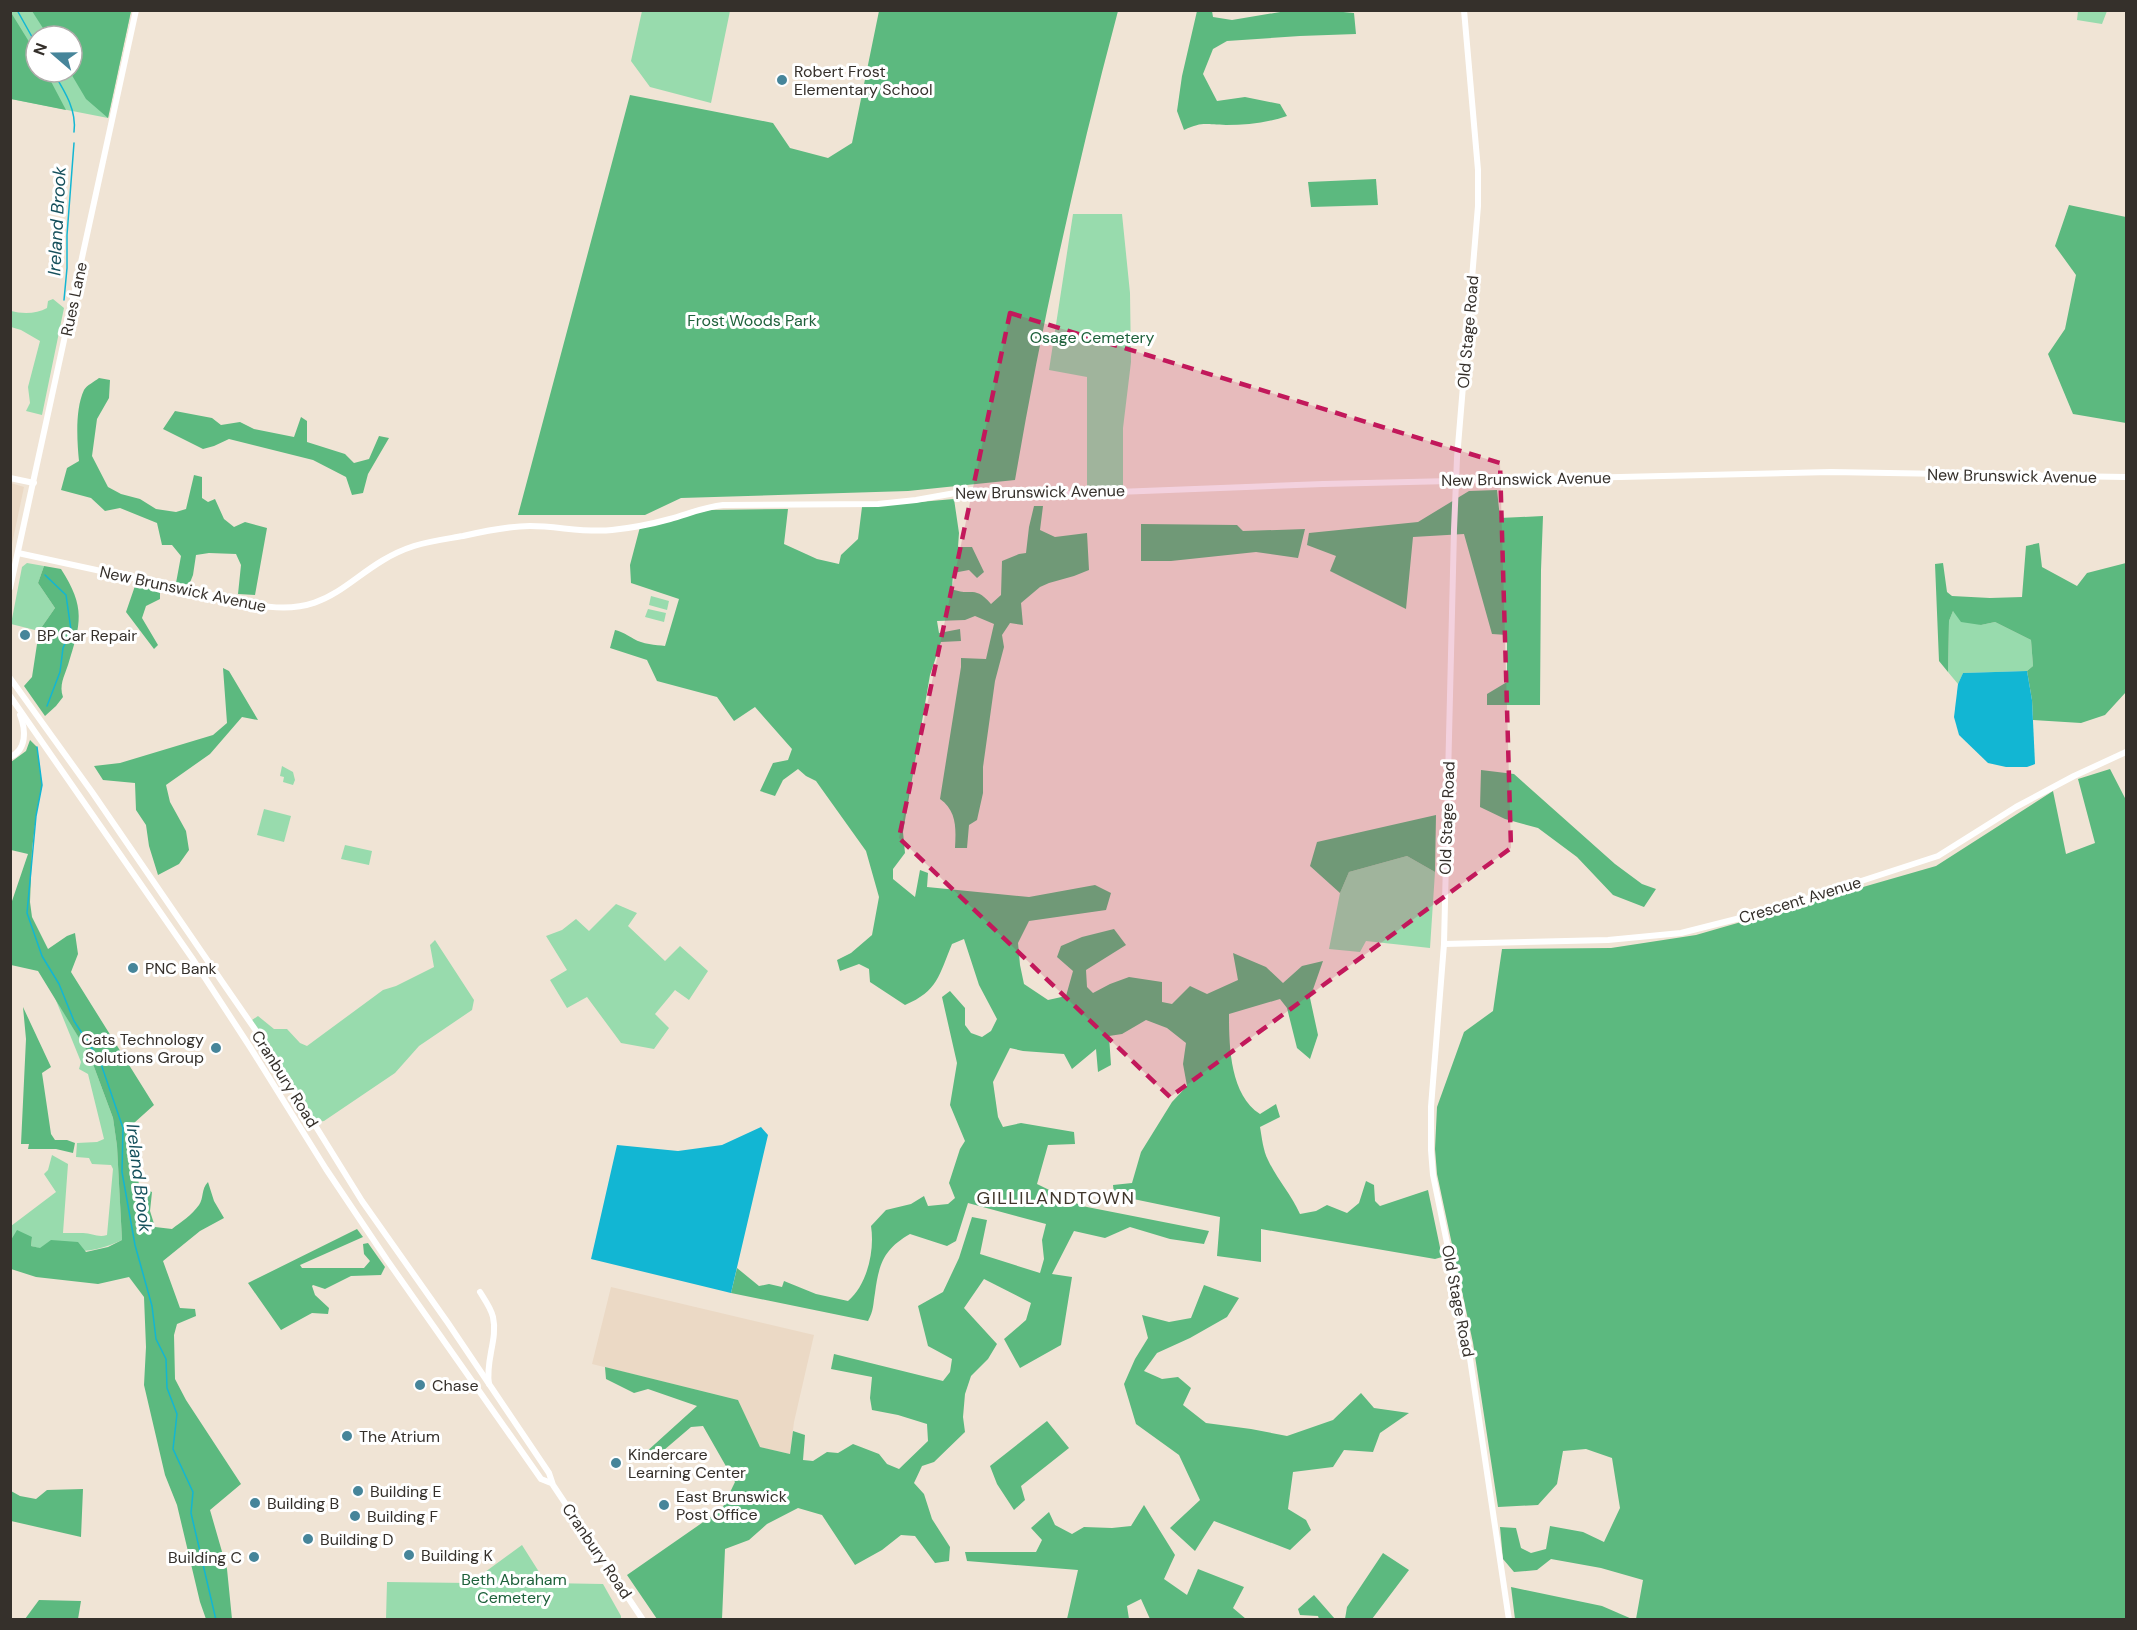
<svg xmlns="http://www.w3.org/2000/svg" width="2137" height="1630" viewBox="0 0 2137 1630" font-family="'DM Sans',sans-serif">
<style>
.built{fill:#ebd9c5}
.green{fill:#98dbad;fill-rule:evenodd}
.forest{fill:#5cb97f}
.water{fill:#12b6d3}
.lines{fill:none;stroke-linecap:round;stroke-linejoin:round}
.stream{stroke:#12b6d3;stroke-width:1.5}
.secondary{stroke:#fff;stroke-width:6}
.marked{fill:#c2185b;fill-opacity:0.2;stroke:#c2185b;stroke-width:4.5;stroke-dasharray:12 8;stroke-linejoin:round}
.poi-dot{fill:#46859a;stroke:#fff;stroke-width:2}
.labels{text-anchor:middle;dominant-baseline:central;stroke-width:6;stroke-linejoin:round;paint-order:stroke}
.poi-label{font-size:16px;fill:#35302b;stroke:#fff;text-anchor:start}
.street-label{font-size:16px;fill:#35302b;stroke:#fff}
.park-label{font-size:16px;fill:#1f623c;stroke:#fff}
.water-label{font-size:18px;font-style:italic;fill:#15505c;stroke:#fff}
.neighbourhood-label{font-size:18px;letter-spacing:1.5px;fill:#40362b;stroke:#fff}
</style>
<rect width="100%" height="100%" fill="#f0e4d5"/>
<g class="built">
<polygon points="11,483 24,487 11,549 10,483"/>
<polygon points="611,1287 814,1335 794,1422 790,1454 759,1447 738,1400 592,1364"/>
</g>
<g class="green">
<path d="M10 11H131L108 118 11 99ZM36 36H72V72H36Z"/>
<polygon points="642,11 741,11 730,11 711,103 650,87 631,61"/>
<polygon points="2078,11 2078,10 2107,11 2102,24 2077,20"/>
<polygon points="1073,214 1122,214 1130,293 1131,362 1123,428 1123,488 1087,490 1087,377 1049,370"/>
<path d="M53 299 64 308 42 415 26 411 30 403 28 387 40 341 21 330 11 327V311C22 314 37 314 47 308L48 301Z"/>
<polygon points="27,563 44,566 38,583 55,608 39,631 11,624 22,567"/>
<polygon points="651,596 669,601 667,610 649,605"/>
<polygon points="648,609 666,613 664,622 645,617"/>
<polygon points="1953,611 1981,625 1995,622 2031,640 2033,666 2027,671 1963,673 1958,684 1948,672 1949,621"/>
<polygon points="282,766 293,772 295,780 293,785 283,782 284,777 280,776"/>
<polygon points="264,809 291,816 284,842 257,835"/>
<polygon points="345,845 372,851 369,865 341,859"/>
<polygon points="1407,856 1435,872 1430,948 1366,941 1360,952 1329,949 1340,893 1349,872"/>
<polygon points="616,904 637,913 628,926 665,961 680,946 708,971 689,1000 675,990 655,1014 669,1028 654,1049 621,1043 587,997 567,1008 550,980 567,970 546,936 562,930 576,919 589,931"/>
<polygon points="435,940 474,1000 472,1010 419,1046 395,1073 324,1121 318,1122 312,1118 252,1020 258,1016 274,1029 287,1029 300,1043 307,1046 383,990 396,986 434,967 430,945"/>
<path d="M55 998 90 1056 113 1118 117 1146 122 1240C94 1254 61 1255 31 1246L32 1237 11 1240V1226L56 1192 44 1174 48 1170 52 1155 68 1164 63 1233C70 1233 76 1233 83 1233 92 1233 98 1238 107 1235L113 1169 111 1165 92 1164 89 1158 76 1157 77 1143 97 1142 104 1139 88 1074 79 1069 81 1062Z"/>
<polygon points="522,1545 546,1583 603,1584 621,1616 621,1619 386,1619 387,1582 470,1583"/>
</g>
<g class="forest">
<path d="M1322 10 1354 13 1356 34 1300 36 1227 41 1213 49 1203 74 1217 101 1245 97 1280 104 1287 116C1267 123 1247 125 1226 125 1205 125 1204 121 1184 130L1177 111 1182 76 1197 11H1212L1213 17 1232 20 1286 11Z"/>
<polygon points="10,11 36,53 36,72 46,72 66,110 11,99"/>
<polygon points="32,11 131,11 108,118 86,99 70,72 72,72 72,36 48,36"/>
<path d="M879 11H1118C1077 165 1042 322 1015 480L908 491 681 498 645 515H518L630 95 773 123 790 148 828 158 852 143Z"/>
<polygon points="1376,179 1378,205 1311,207 1308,182"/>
<polygon points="2069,205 2126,217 2126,423 2073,414 2048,354 2065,329 2076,275 2055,246"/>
<path d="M99 378 110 380 109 398 97 419 92 456 108 487 121 494 140 499 156 509 176 512 186 509 194 475 202 477V498L208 502 215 499 224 519 234 527 245 522 267 528 255 595 238 594 241 565 236 554 209 553 196 555 193 575 189 585 176 583 181 556 172 545H162L157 523 120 508 105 511 91 498 61 490 67 468 79 461C77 441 75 409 84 390 87 385 94 382 99 378Z"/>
<polygon points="175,411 212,418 221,425 240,422 254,429 294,437 301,417 307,421 307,442 345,454 354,463 369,459 379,436 389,438 368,474 363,493 352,495 346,477 313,460 229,439 214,446 203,449 163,429"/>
<polygon points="1497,490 1500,518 1543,516 1541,570 1540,705 1487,705 1487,694 1507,682 1507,635 1492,634 1464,534 1413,537 1406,609 1330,571 1336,556 1307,545 1309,533 1418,522 1469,491"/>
<path d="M954 499 959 533 958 547H972L984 572 977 578 969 570 953 573 952 589C971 597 974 584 991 604L1001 595 1002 561 1019 554 1026 553 1029 527 1034 506H1043L1040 530 1055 537 1087 533 1089 570 1074 576 1049 583 1040 587 1021 603 1023 625 1010 623 1002 635 1004 647 995 681 983 767V793L977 820 969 825 967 848H955C956 829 957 811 940 799L961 667V658L986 659 994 624 975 616 965 620 937 621 939 633 960 629 961 641 941 642 930 675 903 832 905 853 893 869V879L915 897 920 870 928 873 927 887 1029 897 1095 885 1111 893 1106 910 1029 921 1018 943 1020 965 1024 984 1048 1000 1066 996 1073 971 1057 957 1061 946 1082 937 1114 929 1126 945 1086 970 1087 987 1093 993 1110 984 1129 977 1162 982V1002L1172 1004 1190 986 1207 994 1238 980 1233 953 1266 967 1283 983 1302 966 1323 961 1310 998 1318 1035 1310 1059 1297 1048 1287 1008 1280 999 1229 1014C1229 1046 1230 1095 1260 1114L1276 1104 1280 1117 1260 1127C1262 1138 1263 1150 1268 1160 1277 1179 1291 1194 1300 1214L1316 1211 1327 1205 1347 1213 1359 1203 1366 1181 1374 1185 1375 1201 1380 1206 1428 1190 1442 1257 1435 1259 1261 1229V1262L1217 1256 1220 1217 1114 1195 1113 1185 1132 1183 1141 1152 1172 1102 1187 1086 1183 1064 1186 1043 1167 1028 1146 1020 1122 1034 1109 1036 1111 1065 1098 1072 1096 1049 1072 1069 1064 1054 1023 1051 1010 1048 993 1082 998 1117 1003 1127 1021 1123 1074 1132 1075 1144 1048 1145 1037 1184 1082 1206 1209 1231 1204 1244 1170 1239 1130 1227 1105 1238 1074 1231 1052 1274 1072 1277 1061 1345 1020 1368 1004 1339 1026 1320 1031 1303 984 1279 964 1308 997 1344 988 1359 971 1376 965 1394 963 1417 965 1432 934 1462 922 1466 914 1483 924 1494 932 1519 950 1547 949 1561 935 1563 915 1536 901 1535 882 1550 855 1565 822 1515 798 1508 767 1524 749 1540 725 1549 722 1619H657L627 1575 722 1509 735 1482 703 1426 691 1427 650 1462 645 1453 697 1406 648 1389 634 1393 606 1379 605 1367 738 1400 760 1447 790 1454 793 1431 805 1435 803 1460 813 1461 827 1452 838 1453 853 1444 879 1454 887 1464 899 1469 928 1441 927 1424 898 1415 872 1410 870 1398 872 1377 831 1369 834 1354 943 1381 950 1372 952 1359 928 1346 918 1306 943 1292 959 1258 972 1217 987 1220 980 1254 1040 1273 1044 1259 1042 1240 1046 1224 968 1203 956 1241 947 1246 910 1234C884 1249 879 1263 875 1293 873 1304 874 1310 868 1321L731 1293 737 1268 759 1286 769 1284 782 1287 784 1281 816 1294 848 1301C867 1285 875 1251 871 1226L886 1210 911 1204 924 1196 928 1206 948 1204 955 1198 949 1183 960 1149 965 1141 950 1105 957 1063 942 997 950 991 965 1008V1025L971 1033 982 1037 991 1031 997 1019 979 985 964 939 952 944C939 975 938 991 905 1005L870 982 869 969 859 964 840 971 837 960 851 953 872 935 879 897 866 851 816 781 806 776 798 769 783 780 775 796 760 791 773 763 788 760 792 749 755 707 734 721 717 697 657 681 647 660 610 648 615 630C623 632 627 635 634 639 642 644 656 645 665 646L679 599 631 583 630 565 640 527 709 510 788 509 784 544 817 559 839 564 841 555 858 539 862 507Z"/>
<polygon points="1141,524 1237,525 1243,531 1305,529 1298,558 1256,552 1171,561 1141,561"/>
<polygon points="2039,543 2042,567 2077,586 2087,573 2126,563 2126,692 2105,715 2081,723 2033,720 2032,700 2027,671 2033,666 2031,640 1995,622 1981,625 1961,622 1953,611 1949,621 1948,672 1939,661 1935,564 1943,563 1947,592 1952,596 1990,598 2022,597 2026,546"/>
<path d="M44 566 61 569C86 608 81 623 68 665 64 677 59 685 63 697L56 706 45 716 24 686 32 677 39 631 55 608 38 583Z"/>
<polygon points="136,583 160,592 160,599 146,606 142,618 158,645 154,649 126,612"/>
<polygon points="223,668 229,671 258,720 242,717 210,754 166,785 170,802 186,831 189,850 179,864 158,875 149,846 146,825 136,810 135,783 103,780 94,766 120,763 213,735 227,723"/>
<path d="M30 740 37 747 42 785 36 816 32 850 30 902 32 917 48 949 67 936 75 933 78 954 71 972 154 1105 134 1123 139 1187 152 1192 150 1211 155 1227 172 1229C181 1222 192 1215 199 1205 204 1198 201 1189 208 1182L214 1201 224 1218 200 1231 163 1261 180 1308 195 1309 196 1316 177 1324 174 1335 175 1379 186 1400 241 1484 210 1510 227 1569 232 1619H206L200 1602 177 1505 165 1475 144 1385 146 1347 144 1297 129 1277 98 1284 36 1277 11 1269V1240L17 1230 32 1237 31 1246 40 1248 51 1240 78 1242 86 1252 108 1247 122 1240 117 1146 113 1118 90 1056 38 971 11 965V904L28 854 11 850V762L26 751Z"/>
<polygon points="2110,769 2126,800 2126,1619 1636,1619 1643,1580 1601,1568 1551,1559 1537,1570 1514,1572 1503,1559 1500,1527 1516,1528 1521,1548 1531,1553 1546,1549 1550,1526 1583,1532 1604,1542 1620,1508 1612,1458 1586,1449 1563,1451 1557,1484 1538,1505 1498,1507 1473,1343 1437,1174 1435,1149 1437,1107 1464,1032 1493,1011 1502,949 1611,948 1696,935 1936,866 2053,791 2066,854 2095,843 2078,779"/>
<polygon points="1481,770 1514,774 1615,864 1642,884 1656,889 1644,907 1613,895 1577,857 1538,828 1505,819 1480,807"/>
<polygon points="1436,815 1435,872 1407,856 1349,872 1340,893 1310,866 1317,842"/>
<polygon points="23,1007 51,1067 42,1073 51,1134 55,1140 67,1140 75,1143 73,1153 56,1149 28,1149 29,1144 21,1144 26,1039"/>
<polygon points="357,1229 363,1237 300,1265 302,1268 364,1268 370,1261 364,1254 363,1244 368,1243 385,1267 381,1275 351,1276 325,1289 313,1285 312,1286 315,1295 329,1308 328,1314 312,1313 281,1330 248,1283"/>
<polygon points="1204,1285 1239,1298 1227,1317 1190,1338 1157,1353 1144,1371 1162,1379 1178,1377 1191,1388 1183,1405 1206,1423 1251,1429 1287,1436 1333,1420 1361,1393 1374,1408 1409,1413 1380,1433 1373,1452 1344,1450 1333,1467 1293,1472 1288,1509 1306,1520 1311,1530 1290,1550 1214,1521 1195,1551 1170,1528 1200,1500 1179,1455 1136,1424 1124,1384 1135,1359 1148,1338 1142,1315 1169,1322 1191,1318"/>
<polygon points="1047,1421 1069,1448 1021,1486 1025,1500 1014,1510 997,1484 990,1466"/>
<polygon points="83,1489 81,1537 11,1521 11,1491 20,1496 36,1499 47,1490"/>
<polygon points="1144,1505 1175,1555 1164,1579 1187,1595 1198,1569 1244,1587 1233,1608 1246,1619 1150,1619 1141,1599 1127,1606 1129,1619 1067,1619 1078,1570 967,1561 965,1552 1036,1552 1042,1540 1031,1528 1049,1512 1055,1525 1072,1534 1084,1527 1112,1528 1131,1526"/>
<polygon points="1383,1553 1409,1570 1372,1619 1343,1619 1345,1619 1347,1607"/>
<polygon points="1511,1587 1602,1606 1632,1619 1515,1619"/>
<polygon points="1314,1595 1335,1619 1319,1619 1318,1616 1300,1615 1298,1609"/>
<polygon points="39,1600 81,1601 78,1619 25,1619"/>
</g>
<g class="water">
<polygon points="2027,671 2032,700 2035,764 2027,767 2006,767 1988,763 1959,735 1954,717 1958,684 1963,673"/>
<polygon points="761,1127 768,1135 731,1293 591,1259 617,1145 678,1151 722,1145"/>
</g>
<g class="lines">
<g class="stream">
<polyline points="17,10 36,44"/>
<path d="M53 72C64 90 77 110 74 132"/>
<polyline points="64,300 67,268 67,235 74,143"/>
<polyline points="45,575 66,595 71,630 63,648 60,672 47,706"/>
<polyline points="37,747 42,785 36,816 27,913 42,956 59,984 74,1021 100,1061 123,1128 122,1172 135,1245 152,1306 156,1339 166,1359 167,1388 177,1414 173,1449 193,1492 191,1513 216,1620"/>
</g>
<g class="secondary">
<polyline points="1464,10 1478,170 1478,206 1457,458 1454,530 1444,944 1431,1107 1431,1150 1433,1175 1468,1345 1509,1620"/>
<polyline points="10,478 34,483"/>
<path d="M18 553 253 604C336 622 349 567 414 546 430 541 446 539 463 536 485 531 508 526 530 526 558 526 584 533 612 530 631 528 652 524 670 519 688 514 704 507 723 505L878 504 916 500 972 490 1040 495 1323 484 1831 472 2126 477"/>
<polyline points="10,588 136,10"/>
<polyline points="10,678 92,792 225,986 261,1038 362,1201 448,1323 549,1473 553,1485 643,1620"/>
<polyline points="10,696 192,958 250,1047 326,1169 387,1260 541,1479 551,1483"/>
<path d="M10 757C27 750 26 730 20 715"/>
<polyline points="1444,944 1608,940 1681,933 1772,910 1938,856 2016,807 2074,776 2126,752"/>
<path d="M480 1292C485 1300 491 1308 493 1317 498 1339 485 1361 489 1384"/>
</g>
</g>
<path class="marked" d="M1010 313 1500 463 1511 848 1170 1097 899 838Z"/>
<g class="poi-dot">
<circle cx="782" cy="80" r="6"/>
<circle cx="25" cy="635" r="6"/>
<circle cx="133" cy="968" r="6"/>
<circle cx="216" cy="1048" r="6"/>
<circle cx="420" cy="1385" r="6"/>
<circle cx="347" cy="1436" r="6"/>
<circle cx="616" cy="1463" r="6"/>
<circle cx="358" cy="1491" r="6"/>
<circle cx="255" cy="1503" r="6"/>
<circle cx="664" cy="1505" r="6"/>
<circle cx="355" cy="1516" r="6"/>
<circle cx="308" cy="1539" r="6"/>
<circle cx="409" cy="1555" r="6"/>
<circle cx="254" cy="1557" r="6"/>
</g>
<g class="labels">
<g class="poi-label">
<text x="794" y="71">Robert Frost<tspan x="794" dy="18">Elementary School</tspan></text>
<text x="37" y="635">BP Car Repair</text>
<text x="145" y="968">PNC Bank</text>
<text x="204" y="1039" text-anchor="end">Cats Technology<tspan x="204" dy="18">Solutions Group</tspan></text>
<text x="432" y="1385">Chase</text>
<text x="359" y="1436">The Atrium</text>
<text x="628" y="1454">Kindercare<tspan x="628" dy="18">Learning Center</tspan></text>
<text x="370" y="1491">Building E</text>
<text x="676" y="1496">East Brunswick<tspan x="676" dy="18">Post Office</tspan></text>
<text x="267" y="1503">Building B</text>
<text x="367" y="1516">Building F</text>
<text x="320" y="1539">Building D</text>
<text x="421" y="1555">Building K</text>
<text x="242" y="1557" text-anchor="end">Building C</text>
</g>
<g class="street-label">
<text transform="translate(74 299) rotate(-78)">Rues Lane</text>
<text transform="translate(1468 332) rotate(-85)">Old Stage Road</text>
<text transform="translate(2012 476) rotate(1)">New Brunswick Avenue</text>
<text transform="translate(1526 479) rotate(-1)">New Brunswick Avenue</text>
<text transform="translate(1040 492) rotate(-1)">New Brunswick Avenue</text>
<text transform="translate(183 589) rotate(12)">New Brunswick Avenue</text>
<text transform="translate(1447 818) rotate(-88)">Old Stage Road</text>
<text transform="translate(1800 900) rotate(-17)">Crescent Avenue</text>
<text transform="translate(285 1079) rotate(58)">Cranbury Road</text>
<text transform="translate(1458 1301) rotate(79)">Old Stage Road</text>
<text transform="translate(597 1551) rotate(56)">Cranbury Road</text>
</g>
<g class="park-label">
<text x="752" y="320">Frost Woods Park</text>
<text x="1092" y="337">Osage Cemetery</text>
<text x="514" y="1579">Beth Abraham<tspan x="514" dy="18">Cemetery</tspan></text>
</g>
<g class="water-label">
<text transform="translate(57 221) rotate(-87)">Ireland Brook</text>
<text transform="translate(139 1178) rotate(83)">Ireland Brook</text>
</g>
<g class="neighbourhood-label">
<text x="1056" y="1198">GILLILANDTOWN</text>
</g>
</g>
<rect width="2137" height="1630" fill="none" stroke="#35302b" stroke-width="24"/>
<g transform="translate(54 54) rotate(290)"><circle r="28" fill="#ffffff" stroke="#aeacaa" stroke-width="1.5"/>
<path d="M0-4.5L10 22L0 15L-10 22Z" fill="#46859a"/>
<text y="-9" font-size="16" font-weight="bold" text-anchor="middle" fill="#35302b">N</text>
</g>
</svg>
